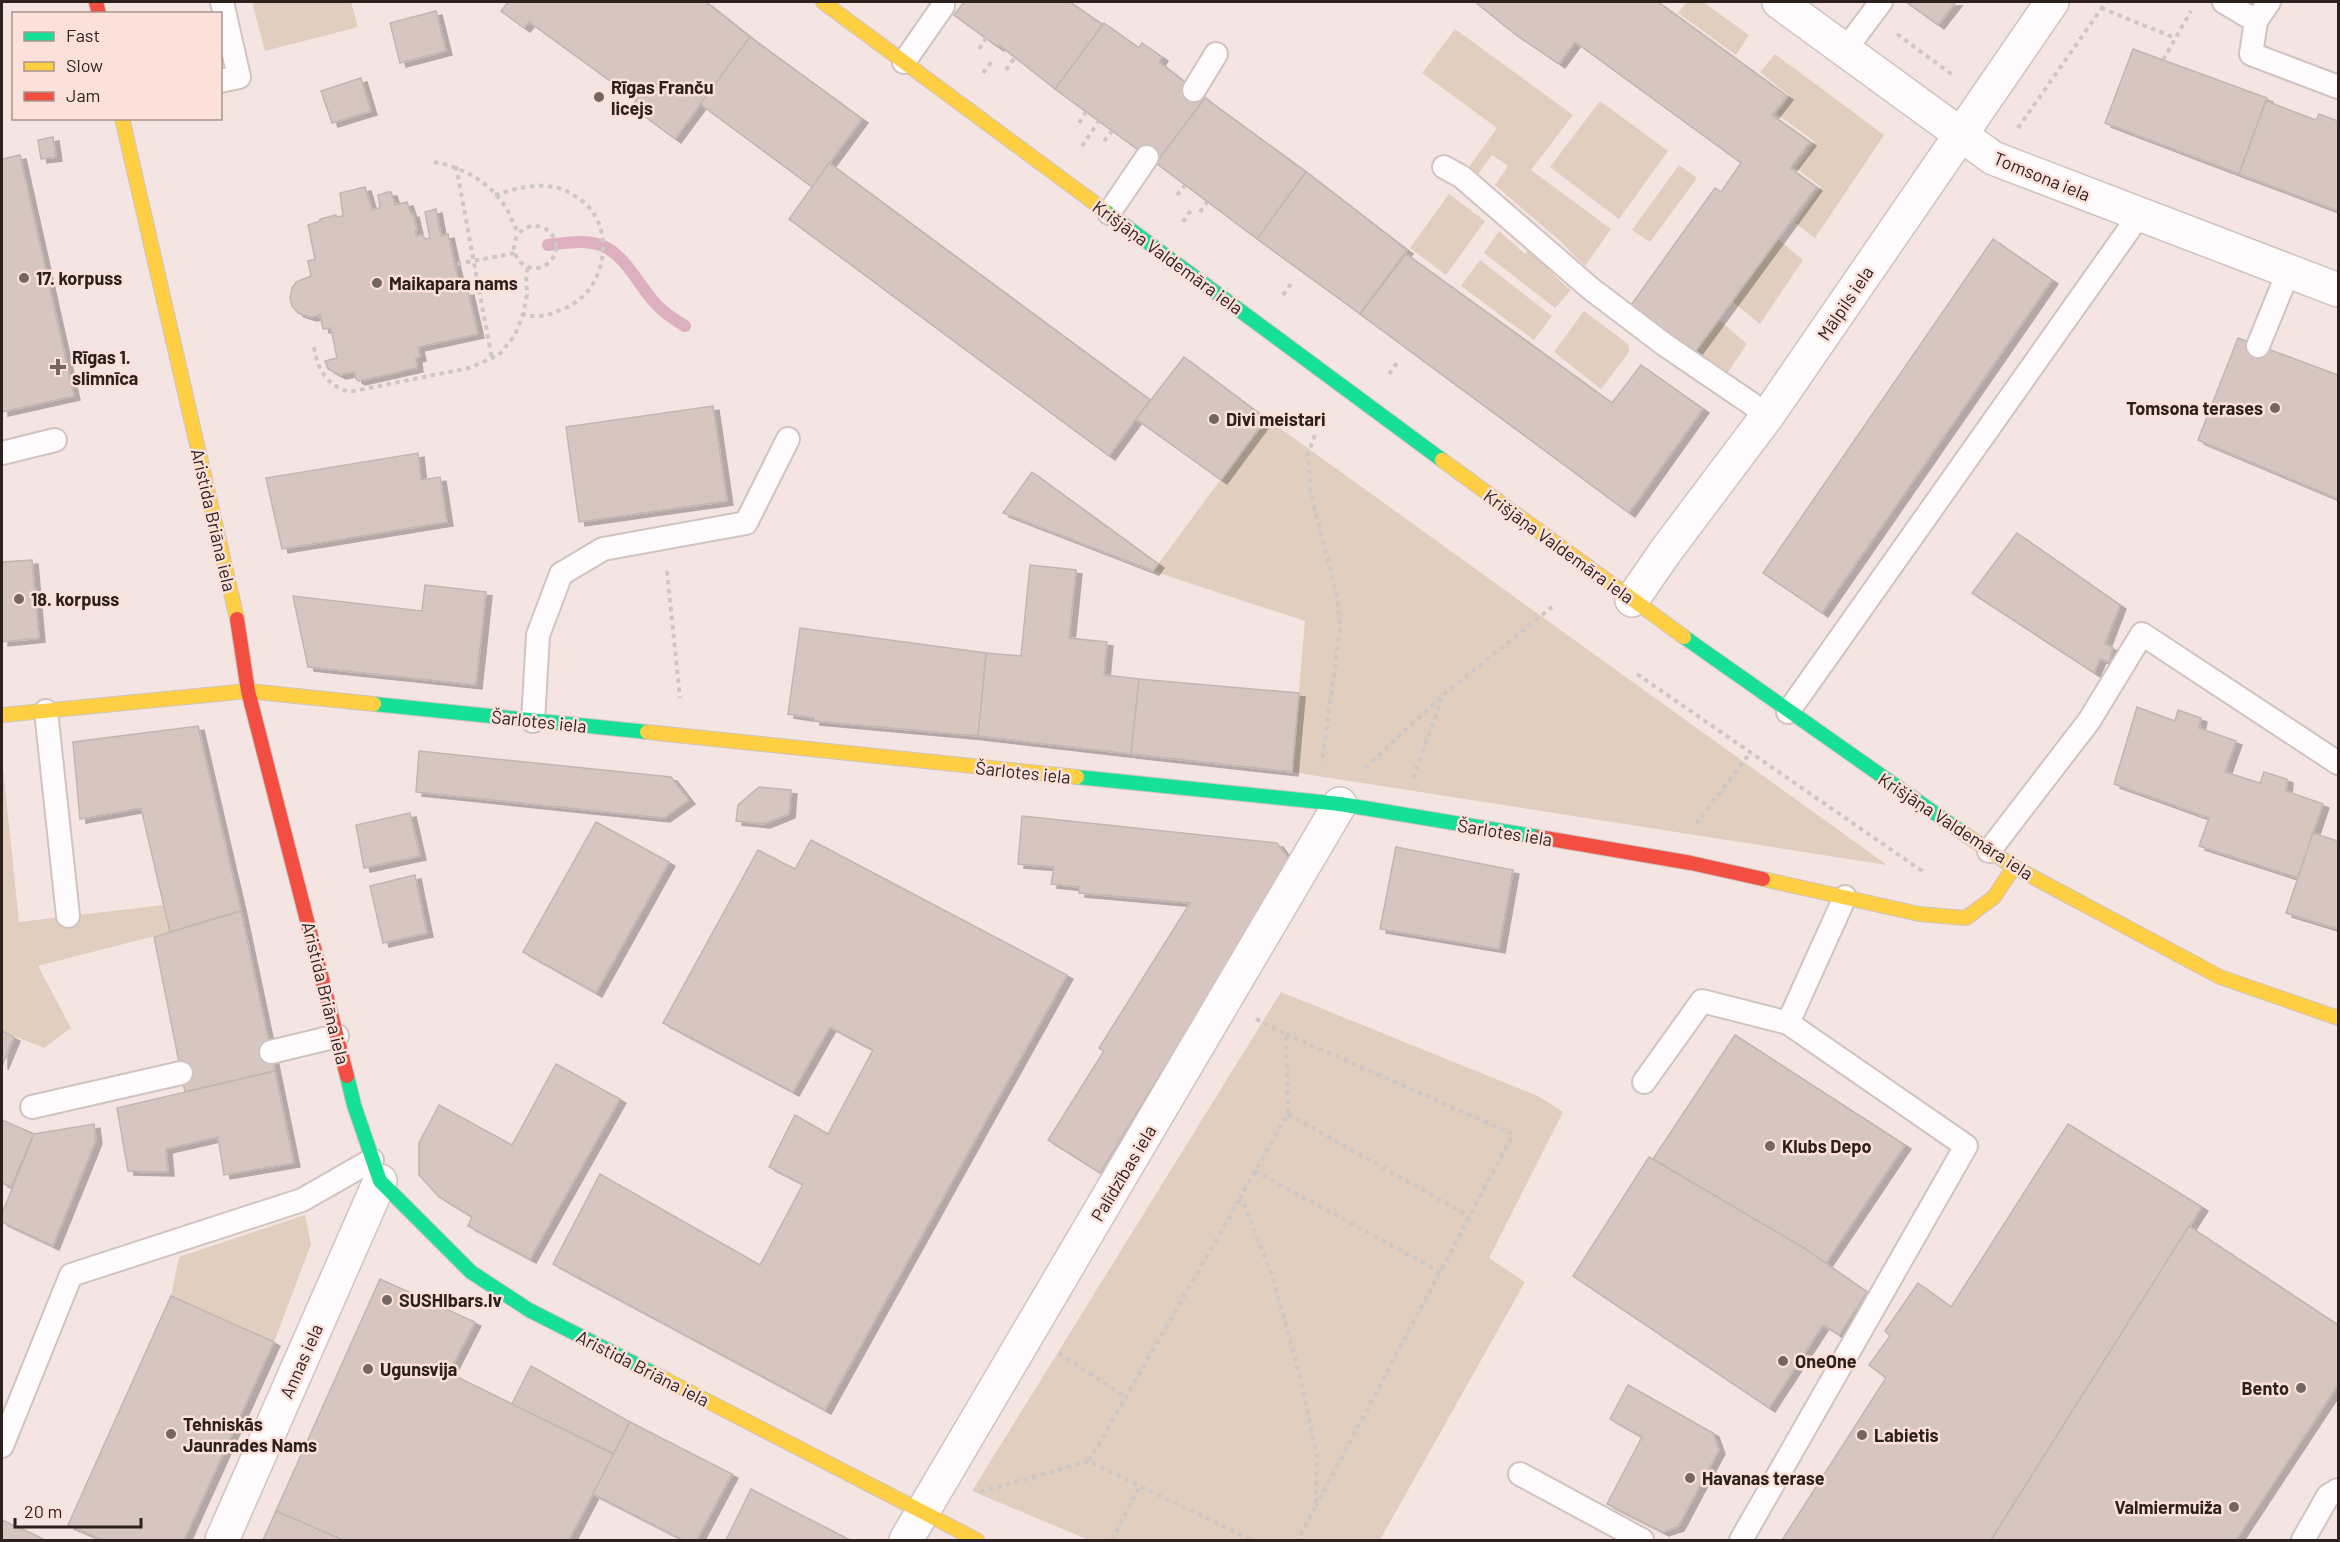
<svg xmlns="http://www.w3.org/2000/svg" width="2340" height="1542" viewBox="0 0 2340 1542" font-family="Barlow,sans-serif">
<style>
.green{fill:#e2cebe}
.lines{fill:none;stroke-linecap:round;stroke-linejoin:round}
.stream{stroke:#dcb0be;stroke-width:12}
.building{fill:#d6c6bf;stroke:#c2b6b2;stroke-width:1.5;filter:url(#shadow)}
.lane-casing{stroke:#d0c3c0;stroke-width:26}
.street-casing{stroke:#d0c3c0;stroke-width:36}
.fast-casing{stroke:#d0c3c0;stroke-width:16}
.slow-casing{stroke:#d0c3c0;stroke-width:16}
.jam-casing{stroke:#d0c3c0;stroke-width:16}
.path{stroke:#cdc7c6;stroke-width:4;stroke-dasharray:4.5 4.5;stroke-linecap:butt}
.lane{stroke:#fdfbfb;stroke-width:22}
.street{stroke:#fdfbfb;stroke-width:33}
.fast{stroke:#16e098;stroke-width:14}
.slow{stroke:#ffcf43;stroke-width:14}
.jam{stroke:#f24e42;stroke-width:14}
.poi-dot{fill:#736663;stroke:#fce0da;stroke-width:2}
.labels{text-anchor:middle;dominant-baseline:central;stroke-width:5;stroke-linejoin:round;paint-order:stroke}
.poi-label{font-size:18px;font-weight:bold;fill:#2d211e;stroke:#fce0da;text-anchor:start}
.street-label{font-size:18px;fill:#2d211e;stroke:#fce0da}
</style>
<defs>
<filter id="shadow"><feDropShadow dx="6" dy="4" stdDeviation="0" flood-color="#0004"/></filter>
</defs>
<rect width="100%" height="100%" fill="#f4e5e2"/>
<g class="green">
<polygon points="252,2 351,2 358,27 265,51"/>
<polygon points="1687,2 1703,2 1749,35 1736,55 1678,13"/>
<polygon points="1455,29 1573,115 1531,170 1611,229 1585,266 1559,240 1495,185 1508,166 1492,155 1478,174 1469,167 1497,128 1422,73"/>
<polygon points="1775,54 1884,135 1815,238 1795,223 1821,187 1796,168 1815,142 1777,114 1790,96 1760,72"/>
<polygon points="1600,101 1668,151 1619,219 1550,167"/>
<polygon points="1679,165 1697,178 1650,242 1632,230"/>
<polygon points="1449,194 1485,221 1446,275 1410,248"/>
<path d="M1499 231 1525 254 1531 247 1532 252C1545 264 1558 281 1571 290L1555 308 1484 253Z"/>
<polygon points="1778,239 1803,260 1760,324 1732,301"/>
<polygon points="1480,260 1552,316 1534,340 1461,286"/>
<polygon points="1584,311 1628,344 1629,352 1601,389 1554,352"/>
<polygon points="1719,320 1747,344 1726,375 1695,352"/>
<polygon points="1266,418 1887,865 1292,772 1305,621 1153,571"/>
<polygon points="2,758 19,922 163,905 170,932 38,966 71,1028 44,1048 2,1031"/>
<polygon points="1281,992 1538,1096 1563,1112 1489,1258 1525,1282 1380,1540 1089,1540 972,1491"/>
<polygon points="305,1215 311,1244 274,1342 171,1296 179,1257"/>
</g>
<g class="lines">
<path class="stream" d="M548 245C566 243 586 239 603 246 627 257 638 285 656 304 664 313 675 320 685 326"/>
</g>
<g class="building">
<polygon points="508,2 706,2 750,37 675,139 632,107 636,100 529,22 524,28 501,11"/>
<polygon points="964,2 1070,2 1103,25 1055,89 999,45 998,47 954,15"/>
<polygon points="1475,2 1658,2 1787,96 1772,115 1810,142 1790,168 1816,187 1695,352 1631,305 1715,188 1721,192 1741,163 1575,42 1559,64 1516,35"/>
<polygon points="1906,2 1956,2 1938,25"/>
<polygon points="436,11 446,51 400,63 390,23"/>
<polygon points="1104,23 1139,48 1142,43 1162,57 1159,62 1205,98 1156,163 1055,89"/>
<polygon points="750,37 862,119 812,187 700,104"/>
<polygon points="2133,49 2267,98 2239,174 2105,123"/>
<polygon points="361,78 371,111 332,123 321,91"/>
<polygon points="1205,98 1306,172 1257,239 1156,163"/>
<polygon points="2266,101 2316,120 2319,114 2338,121 2338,211 2239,174"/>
<polygon points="53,137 56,157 41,159 38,140"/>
<polygon points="20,155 74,396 2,412 2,159"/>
<polygon points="829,163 1150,400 1109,456 789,219"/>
<polygon points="1306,172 1407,250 1360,314 1257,239"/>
<polygon points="365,187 372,210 379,208 380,206 378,195 388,192 391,192 395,205 407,202 411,214 413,213 417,230 415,231 416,236 423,235 425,239 430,238 425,212 436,209 441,236 448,234 461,292 468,291 478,334 418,347 420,357 416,358 417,368 359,381 356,379 354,372 340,375 328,369 325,361 337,358 331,328 323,329 320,315 311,317 298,313 292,306 290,298 292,288 296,282 311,276 308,261 315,259 308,225 320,221 320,219 336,215 336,217 343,216 340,193"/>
<polygon points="1993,239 2052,280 1822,613 1763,573"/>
<polygon points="1406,254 1612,403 1641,365 1703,409 1629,513 1360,314"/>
<polygon points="2238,338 2338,375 2338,499 2198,440"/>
<polygon points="1184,357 1266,419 1221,480 1136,419"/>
<polygon points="713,406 727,501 579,522 566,427"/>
<polygon points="418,453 421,480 440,477 447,522 282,549 266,478"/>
<polygon points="1032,472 1158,564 1153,571 1003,513"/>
<polygon points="2017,533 2120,605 2105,644 2113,648 2109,662 2100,659 2094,673 1972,593"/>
<polygon points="32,560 39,638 2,642 2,562"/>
<polygon points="1030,565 1076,570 1069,638 1107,642 1104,675 1139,679 1131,754 978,736 986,653 1021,656"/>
<polygon points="425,585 486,592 476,685 308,667 293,596 422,611"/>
<polygon points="800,628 986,653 978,736 814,721 814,718 788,714"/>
<polygon points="1139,679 1299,693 1292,772 1131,754"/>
<polygon points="2137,707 2175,721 2178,710 2201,718 2199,728 2236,741 2225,772 2260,783 2264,772 2287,779 2286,791 2323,804 2298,878 2199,846 2209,818 2114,784"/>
<polygon points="198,726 241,911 170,932 141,808 80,819 73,742"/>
<polygon points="419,751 671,777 689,800 664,818 416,792"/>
<polygon points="759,787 791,790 789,814 764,824 736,821 738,805"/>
<polygon points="410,813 420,856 364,868 356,825"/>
<polygon points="1022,816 1277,843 1290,861 1100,1173 1048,1140 1104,1051 1099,1048 1190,903 1079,893 1079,887 1051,884 1054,867 1018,864"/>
<polygon points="596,822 669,862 596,993 523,952"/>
<polygon points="2313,833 2338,841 2338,929 2286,913"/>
<polygon points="811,840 1067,975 825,1410 553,1264 600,1174 760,1265 803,1184 769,1167 795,1115 828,1134 873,1050 830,1027 793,1092 663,1023 758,850 795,869"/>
<polygon points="1396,847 1513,870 1499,949 1380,929"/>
<polygon points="415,875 427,933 383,943 370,886"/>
<polygon points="241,911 275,1071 185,1092 154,937"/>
<polygon points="2,1031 14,1037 2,1066"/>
<polygon points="1735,1035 1905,1145 1826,1263 1653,1159"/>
<polygon points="556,1064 620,1099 530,1259 468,1226 472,1217 439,1197 419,1175 419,1143 439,1105 512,1145"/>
<polygon points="275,1071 294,1163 224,1175 218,1137 166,1149 168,1172 128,1171 117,1108"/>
<polygon points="2,1120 34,1134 11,1187 2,1183"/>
<polygon points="94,1124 96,1140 53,1246 2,1222 2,1214 34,1134"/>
<polygon points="2068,1124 2202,1207 1991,1540 1782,1540 1886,1378 1869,1365 1890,1336 1885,1331 1918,1283 1951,1307"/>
<polygon points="1649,1157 1804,1248 1867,1292 1839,1335 1823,1325 1769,1408 1573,1276"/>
<polygon points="2189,1226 2338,1325 2338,1385 2236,1540 1991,1540"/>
<polygon points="380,1279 475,1322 449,1373 614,1454 569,1540 340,1540 276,1511"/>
<polygon points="171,1296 274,1342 184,1540 103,1540 68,1525"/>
<polygon points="531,1366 630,1422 614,1454 512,1404"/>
<polygon points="1628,1385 1713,1433 1719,1450 1678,1527 1663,1532 1607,1504 1642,1437 1610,1419"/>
<polygon points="630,1422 732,1474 697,1540 683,1540 593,1494"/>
<polygon points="751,1489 850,1540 726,1540"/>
<polygon points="276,1511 341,1539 340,1540 263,1540"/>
<polygon points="2,1520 33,1534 45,1540 2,1540"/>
</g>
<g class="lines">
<defs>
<g id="lane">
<polyline points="2224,2 2256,21 2251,54 2338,87"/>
<polyline points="2256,21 2269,2"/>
<polyline points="1845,50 1881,2"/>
<polyline points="904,62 943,6"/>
<polyline points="220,81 239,77 222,2"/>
<polyline points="1194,90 1216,54"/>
<polyline points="1444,167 1462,177 1590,288 1665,345 1768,415"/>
<polyline points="1109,213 1147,157"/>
<polyline points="2258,346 2289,270"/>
<polyline points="2,453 55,440"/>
<polyline points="46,711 68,916"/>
<polyline points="1788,712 2140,214"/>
<polyline points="533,721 538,635 561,574 603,549 746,523 788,439"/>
<polyline points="1989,851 2089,721 2142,634 2338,763"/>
<polyline points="271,1052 337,1036"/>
<polyline points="1644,1082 1702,1001 1788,1023"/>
<polyline points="32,1107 181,1073"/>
<polyline points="2,1446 71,1275 302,1200 372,1160"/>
<polyline points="1520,1474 1642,1540"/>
<polyline points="1741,1540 1966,1146 1788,1023 1845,897"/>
<polyline points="2303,1540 2328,1496 2338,1490"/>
</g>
<g id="street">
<polyline points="1779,2 1993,158 2338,290"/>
<polyline points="1632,600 1665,552 1768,415 2052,2"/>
<polyline points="222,1540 380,1181"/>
<polyline points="906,1540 1340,804"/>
</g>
<g id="fast">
<polyline points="1104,210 1442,460"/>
<polyline points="1684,637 1963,833"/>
<polyline points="374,704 647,732"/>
<polyline points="1077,777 1340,804 1539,837"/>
<polyline points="347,1076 354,1105 380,1181 471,1272 529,1310 653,1373"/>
</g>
<g id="slow">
<polyline points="823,2 1104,210"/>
<polyline points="122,118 237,619"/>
<polyline points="1442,460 1684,637"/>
<polyline points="2,715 248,691 374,704"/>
<polyline points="647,732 1077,777"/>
<polyline points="1963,833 2014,867 2220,977 2338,1018"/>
<polyline points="1763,879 1919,914 1966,918 1994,897 2014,867"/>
<polyline points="653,1373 977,1540"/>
</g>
<g id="jam">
<polyline points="96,2 99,14"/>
<polyline points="237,619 248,691 347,1076"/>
<polyline points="1539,837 1691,863 1763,879"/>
</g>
</defs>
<use href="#lane" class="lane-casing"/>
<use href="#street" class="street-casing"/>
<use href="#fast" class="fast-casing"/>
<use href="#slow" class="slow-casing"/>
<use href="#jam" class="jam-casing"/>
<g class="path">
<polyline points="2101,8 2175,38"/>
<polyline points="1897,34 1954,76"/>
<polyline points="979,49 986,38"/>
<polyline points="2163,60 2191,11"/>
<polyline points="1006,70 1015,57"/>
<polyline points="983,73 993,60"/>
<polyline points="1079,123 1086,112"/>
<polyline points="2018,128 2106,2"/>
<polyline points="1104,141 1112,131"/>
<polyline points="1082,146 1098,122"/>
<path d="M434 162C466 168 491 183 508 211 512 219 513 226 519 232"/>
<polyline points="456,166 492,359"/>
<path d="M495 195C514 189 534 183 553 187 562 188 571 193 578 198 609 218 610 262 588 291 581 300 569 307 558 311 547 316 535 318 523 314"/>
<polyline points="1177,195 1185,185"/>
<polyline points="1200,212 1207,202"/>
<polyline points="1183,222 1193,207"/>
<circle cx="535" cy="247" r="21"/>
<polyline points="457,264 515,253"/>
<polyline points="1283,295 1293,281"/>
<path d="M314 347C318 371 326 384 349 392L469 368 499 355 515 335 523 314 527 295 526 274 528 268"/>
<polyline points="1389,374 1399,360"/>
<polyline points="1315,435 1308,454 1311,494 1337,596 1340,628 1322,763"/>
<polyline points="667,571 680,698"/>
<polyline points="1637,674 1922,871 1923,875"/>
<polyline points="1365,768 1444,694 1552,607"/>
<polyline points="1413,778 1443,695"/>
<polyline points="1696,824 1750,753"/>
<polyline points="1256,1019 1286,1034 1288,1114 1241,1196 1273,1278 1299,1373 1317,1457 1316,1506 1298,1540"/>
<polyline points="1286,1034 1513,1134 1316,1506"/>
<polyline points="1288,1114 1469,1216"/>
<polyline points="1255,1171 1440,1272"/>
<polyline points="1059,1353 1125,1397"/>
<polyline points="1089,1461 1241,1197"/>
<polyline points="980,1492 1089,1461 1251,1540"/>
<polyline points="1112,1540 1140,1485"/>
</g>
<use href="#lane" class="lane"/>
<use href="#street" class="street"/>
<use href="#fast" class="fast"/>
<use href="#slow" class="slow"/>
<use href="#jam" class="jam"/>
</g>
<g class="poi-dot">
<circle cx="599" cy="97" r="6"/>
<circle cx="24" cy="278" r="6"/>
<circle cx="377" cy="283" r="6"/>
<path d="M55 358h6v6h6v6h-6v6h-6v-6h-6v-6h6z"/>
<circle cx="2275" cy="408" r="6"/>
<circle cx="1214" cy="419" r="6"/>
<circle cx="19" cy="599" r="6"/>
<circle cx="1770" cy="1146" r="6"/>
<circle cx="387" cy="1300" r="6"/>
<circle cx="1783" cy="1361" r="6"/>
<circle cx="368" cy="1369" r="6"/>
<circle cx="2301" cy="1388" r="6"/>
<circle cx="171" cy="1434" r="6"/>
<circle cx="1862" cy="1435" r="6"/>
<circle cx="1690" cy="1478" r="6"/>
<circle cx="2234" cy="1507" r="6"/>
</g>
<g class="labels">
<g class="poi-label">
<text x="611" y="87">Rīgas Franču<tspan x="611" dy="21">licejs</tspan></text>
<text x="36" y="278">17. korpuss</text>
<text x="389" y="283">Maikapara nams</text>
<text x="72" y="357">Rīgas 1.<tspan x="72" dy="21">slimnīca</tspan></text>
<text x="2263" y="408" text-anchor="end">Tomsona terases</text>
<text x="1226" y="419">Divi meistari</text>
<text x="31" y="599">18. korpuss</text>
<text x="1782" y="1146">Klubs Depo</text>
<text x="399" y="1300">SUSHIbars.lv</text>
<text x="1795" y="1361">OneOne</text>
<text x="380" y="1369">Ugunsvija</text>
<text x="2289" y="1388" text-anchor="end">Bento</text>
<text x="183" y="1424">Tehniskās<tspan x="183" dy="21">Jaunrades Nams</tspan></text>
<text x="1874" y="1435">Labietis</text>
<text x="1702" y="1478">Havanas terase</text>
<text x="2222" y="1507" text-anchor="end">Valmiermuiža</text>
</g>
<g class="street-label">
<text transform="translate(2042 176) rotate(22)">Tomsona iela</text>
<text transform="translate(1168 257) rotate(36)">Krišjāņa Valdemāra iela</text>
<text transform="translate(1845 303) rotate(-56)">Mālpils iela</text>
<text transform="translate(214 520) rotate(77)">Aristida Briāna iela</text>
<text transform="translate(1559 546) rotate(36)">Krišjāņa Valdemāra iela</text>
<text transform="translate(539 721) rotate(6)">Šarlotes iela</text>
<text transform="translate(1023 772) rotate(6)">Šarlotes iela</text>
<text transform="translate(1956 826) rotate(33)">Krišjāņa Valdemāra iela</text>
<text transform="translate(1505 832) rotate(9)">Šarlotes iela</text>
<text transform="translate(326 993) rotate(76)">Aristida Briāna iela</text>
<text transform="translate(1123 1173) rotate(-59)">Palīdzības iela</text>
<text transform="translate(301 1361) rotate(-66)">Annas iela</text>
<text transform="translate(643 1368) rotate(27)">Aristida Briāna iela</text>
</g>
</g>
<rect width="2340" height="1542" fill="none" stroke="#2d211e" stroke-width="6"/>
<rect x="12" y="12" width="210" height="108" fill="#fce0da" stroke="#a9948f" stroke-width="1.5"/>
<rect x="24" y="32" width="30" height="9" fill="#16e098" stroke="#a9948f" stroke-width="1.5"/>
<text x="66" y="42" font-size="18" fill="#2d211e">Fast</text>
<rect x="24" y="62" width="30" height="9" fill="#ffcf43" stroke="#a9948f" stroke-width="1.5"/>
<text x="66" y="72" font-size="18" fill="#2d211e">Slow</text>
<rect x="24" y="92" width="30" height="9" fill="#f24e42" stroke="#a9948f" stroke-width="1.5"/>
<text x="66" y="102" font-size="18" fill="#2d211e">Jam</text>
<path d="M15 1518v9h126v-9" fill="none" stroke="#2d211e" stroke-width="3"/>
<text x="24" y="1518" font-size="18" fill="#2d211e" stroke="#fce0da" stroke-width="4.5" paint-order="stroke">20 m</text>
</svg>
